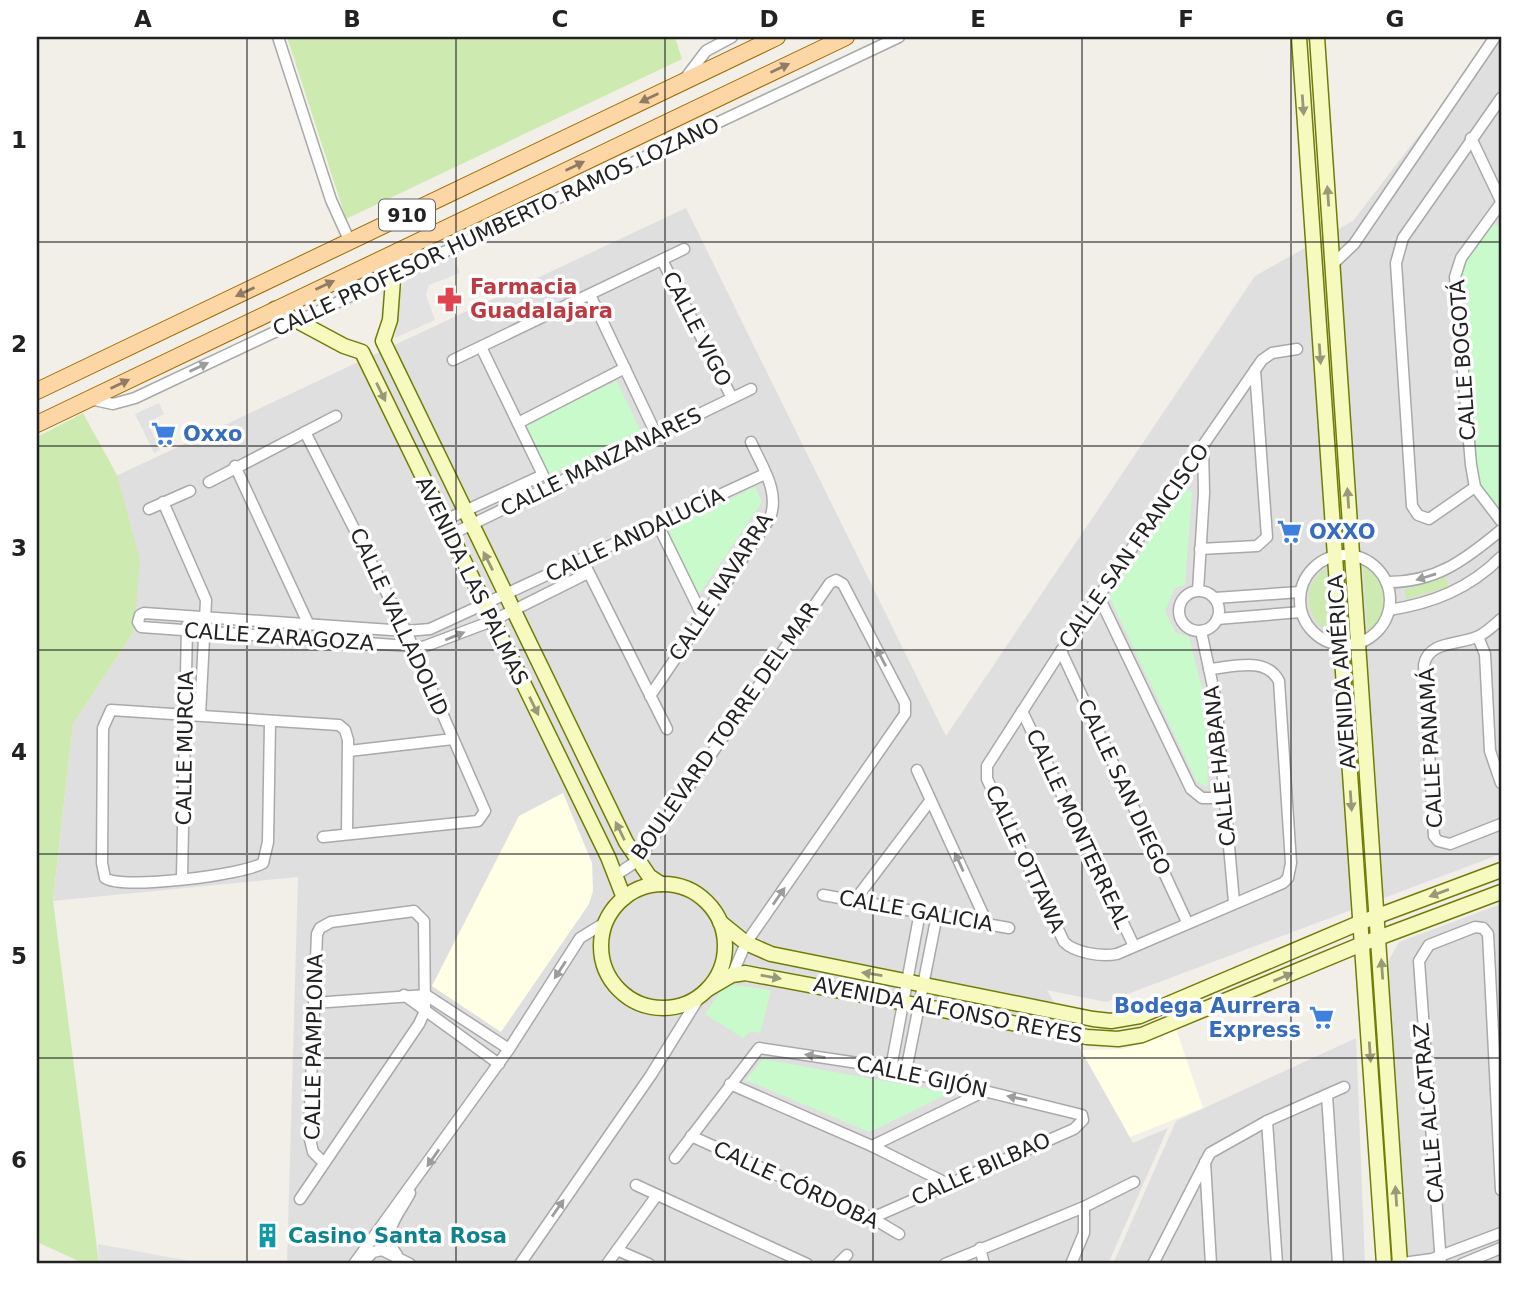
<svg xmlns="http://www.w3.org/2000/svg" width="1538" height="1301" viewBox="0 0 1538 1301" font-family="'DejaVu Sans',sans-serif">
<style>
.residential{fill:#e0dfdf}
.education{fill:#ffffe5}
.grass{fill:#cdebb0}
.park{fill:#c8facc}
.parking{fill:#e2e2e2}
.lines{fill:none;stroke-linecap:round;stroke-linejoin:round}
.street-casing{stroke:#a9a9a9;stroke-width:13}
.secondary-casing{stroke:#707d05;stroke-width:17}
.primary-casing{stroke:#a06b00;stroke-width:18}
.street{stroke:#fff;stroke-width:10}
.secondary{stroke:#f7fabf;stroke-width:14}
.primary{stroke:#fcd6a4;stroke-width:16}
.oneway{fill:#8f7c63}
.oneway2{fill:#979978}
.oneway3{fill:#9c9c9c}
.grid{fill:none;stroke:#222;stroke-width:2;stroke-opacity:0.55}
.labels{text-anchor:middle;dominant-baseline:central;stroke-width:7;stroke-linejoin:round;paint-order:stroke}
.shield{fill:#fff;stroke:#646464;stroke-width:2}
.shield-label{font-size:19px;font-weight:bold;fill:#222}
.street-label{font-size:21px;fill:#222;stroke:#fff}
.health-label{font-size:21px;font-weight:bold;fill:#be3a42;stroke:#fff;text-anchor:start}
.shop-label{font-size:21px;font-weight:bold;fill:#366cbe;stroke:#fff;text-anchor:start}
.culture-label{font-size:21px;font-weight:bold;fill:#0d838f;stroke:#fff;text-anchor:start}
.neatline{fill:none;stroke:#222;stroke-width:2.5}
.grid-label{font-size:23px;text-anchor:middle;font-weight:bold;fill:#222}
</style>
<rect width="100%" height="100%" fill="#f2efe9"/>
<g class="residential">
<polygon points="1494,37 1501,37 1501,854 1106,1002 1047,990 1133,1143 1168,1128 1108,1264 287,1264 298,877 53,901 73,724 134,631 116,476 686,208 946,736 1255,276 1353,221"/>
<polygon points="1501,904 1501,1264 1405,1264 1385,967 1399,942"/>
<polygon points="1356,1038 1365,1264 1113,1264 1176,1121"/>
</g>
<g class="education">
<polygon points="563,793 592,863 593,891 589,904 501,1032 432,986 519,816"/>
<polygon points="1176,1029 1203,1108 1130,1137 1081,1050 1123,1049 1151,1041"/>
</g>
<g class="grass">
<polygon points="287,37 675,37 682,59 346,219"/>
<polygon points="83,413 117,475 140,560 134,631 73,724 53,900 99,1264 85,1264 37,1242 37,437"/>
<path d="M1363 566C1393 581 1394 611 1368 632Z"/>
<path d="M1326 568 1330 633C1305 620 1300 585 1326 568Z"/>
<polygon points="1446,577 1448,587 1406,599 1404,590"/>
</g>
<g class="park">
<polygon points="1489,224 1501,226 1501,515 1483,492 1475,468 1459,270"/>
<polygon points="617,381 641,432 549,475 525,424"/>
<polygon points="755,487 762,502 699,595 665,530"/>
<polygon points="1187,487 1192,493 1185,585 1175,588 1165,611 1175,632 1189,637 1204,696 1208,787 1197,782 1109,596"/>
<polygon points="726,984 771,990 760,1033 751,1031 743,1038 705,1014"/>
<polygon points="763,1059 950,1093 869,1132 746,1080"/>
</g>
<g class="parking">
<polygon points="452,252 460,273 429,285 426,295 435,320 395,338 401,288 411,271"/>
<polygon points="159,403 164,414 152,420 149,426 160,450 154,453 135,414"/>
<polygon points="98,1244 206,1264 99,1264"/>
</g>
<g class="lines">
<defs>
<g id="street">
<polyline points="278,37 331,200 350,242"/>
<polyline points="684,80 706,51 732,37"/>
<polyline points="1471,138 1501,201"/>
<polyline points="1501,203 1461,258 1455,277 1471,465 1475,487 1501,521"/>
<polyline points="662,260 732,398"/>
<polyline points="1333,264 1354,244 1495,37"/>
<polyline points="590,295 656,434"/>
<polyline points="453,360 684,249"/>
<polyline points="90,399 113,404 135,398 899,37"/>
<polyline points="518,423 625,368"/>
<polyline points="305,432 406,631 485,811 478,821 323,837"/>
<polyline points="235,466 308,623"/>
<polyline points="209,482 336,416"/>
<polyline points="1475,487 1429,519 1418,515 1412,506 1396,263 1403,238 1501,98"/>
<polyline points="163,502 206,600 200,715"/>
<polyline points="149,509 190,491"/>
<polyline points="443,521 543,475 481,347"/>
<polyline points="658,525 702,615"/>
<polyline points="450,535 751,389"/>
<polyline points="1200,549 1257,546 1267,537 1255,370"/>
<circle cx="1345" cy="600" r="45"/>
<polyline points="587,569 667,729"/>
<polyline points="588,573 492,621 423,647 141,627 138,622 140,615 144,613 406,631 430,629 765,474"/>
<path d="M1386 582C1435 583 1465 560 1501 530"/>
<polyline points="1198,591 1204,493 1203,446"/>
<circle cx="1199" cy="611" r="20"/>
<polyline points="1099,597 1191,789 1202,798 1223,798"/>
<polyline points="1215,598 1300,592"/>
<path d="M1389 610C1433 603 1469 589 1501 557"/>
<polyline points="1217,619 1301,612"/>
<path d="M1501 619C1494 625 1487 632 1479 636 1461 645 1428 640 1424 665L1434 836 1438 841 1450 844 1501 824"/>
<polyline points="1201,631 1216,701 1234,902"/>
<polyline points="1478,637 1485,654 1490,751 1501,783"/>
<polyline points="1061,651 1187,922"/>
<path d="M1209 669C1233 667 1266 656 1279 681L1291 863 1288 878 1283 883 1117 954C1102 957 1075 953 1064 942L987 779V766L1061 651 1262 360 1272 353 1297 349"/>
<path d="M650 696 770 518C780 491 762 467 751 442"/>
<polyline points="1022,711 1134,946"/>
<path d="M270 722 268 842 263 863C244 875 122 890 105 878L102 863 103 728 111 710 339 725 345 730 348 740 347 833"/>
<polyline points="349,751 453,739"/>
<polyline points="917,770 987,923"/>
<polyline points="616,875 637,861 830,583 836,580 843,584 905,703 905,714 746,943 732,975"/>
<polyline points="182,878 187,625"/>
<polyline points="823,895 1009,928"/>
<polyline points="855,900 930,801"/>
<polyline points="404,995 499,1064"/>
<polyline points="314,1003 426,995 509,1049"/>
<polyline points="891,1068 920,912"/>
<polyline points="906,1071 937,915"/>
<polyline points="730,1084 872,1146 946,1183"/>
<polyline points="1327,1095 1338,1264"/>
<polyline points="1267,1121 1277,1264"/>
<polyline points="691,1136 872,1218 899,1234"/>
<polyline points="872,1146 985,1091"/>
<polyline points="675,1158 759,1048 891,1068 1082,1115 1083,1120 1074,1129 872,1218"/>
<polyline points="1205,1162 1211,1264"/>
<polyline points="636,1185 807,1264"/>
<polyline points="300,1199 419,1024 425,1011 424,921 414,911 331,922 320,928 317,934 309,1135 313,1152 324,1163"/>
<polyline points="980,1248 984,1264"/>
<polyline points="617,1250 649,1264"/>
<path d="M397 1255C379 1232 399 1215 410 1193"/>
<polyline points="363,1263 373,1252 382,1250 410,1264"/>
<polyline points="354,1264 509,1049 580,938 606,922"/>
<polyline points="520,1264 651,1075 700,996"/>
<polyline points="607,1264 657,1195"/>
<polyline points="838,1264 847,1255"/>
<polyline points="945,1264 1084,1207 1134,1182"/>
<polyline points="1071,1264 1084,1233 1084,1207"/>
<polyline points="1153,1264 1210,1153 1267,1121 1344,1087"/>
<polyline points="1396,1264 1432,1259 1501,1233"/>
<polyline points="1441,1264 1419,961 1429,945 1475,927 1483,928 1488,934 1501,1190"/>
<polyline points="1462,1264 1501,1248"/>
</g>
<g id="secondary">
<polyline points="1299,37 1384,1264"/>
<polyline points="1317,37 1400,1264"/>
<polyline points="395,253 390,320 383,341 626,842 649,876 661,884"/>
<polyline points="275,309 344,346 362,352 608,857 624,898"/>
<circle cx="663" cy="946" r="62"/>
<polyline points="720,922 746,943 771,954 1093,1019 1111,1021 1140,1016 1359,923 1501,870"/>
<polyline points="708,989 732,975 745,973 1087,1037 1118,1039 1142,1035 1362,944 1501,892"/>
</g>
<g id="primary">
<polyline points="37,391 777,37"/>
<polyline points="37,424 846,37"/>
</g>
</defs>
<use href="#street" class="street-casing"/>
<use href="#secondary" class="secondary-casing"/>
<use href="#primary" class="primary-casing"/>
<use href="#street" class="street"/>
<use href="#secondary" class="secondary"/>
<use href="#primary" class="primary"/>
</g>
<defs><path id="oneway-solid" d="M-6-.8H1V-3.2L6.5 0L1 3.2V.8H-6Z" transform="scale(1.75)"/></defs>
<g class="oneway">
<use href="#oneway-solid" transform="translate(780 68) rotate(-25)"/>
<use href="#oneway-solid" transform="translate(649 98) rotate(154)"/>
<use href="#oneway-solid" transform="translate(575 166) rotate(-26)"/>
<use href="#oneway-solid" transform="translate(325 285) rotate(-25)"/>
<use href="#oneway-solid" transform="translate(245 292) rotate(155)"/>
<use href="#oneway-solid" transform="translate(120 384) rotate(-26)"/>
</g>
<g class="oneway2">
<use href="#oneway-solid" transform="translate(1303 105) rotate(86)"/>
<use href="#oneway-solid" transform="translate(1328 196) rotate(-94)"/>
<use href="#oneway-solid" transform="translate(1320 354) rotate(86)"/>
<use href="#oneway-solid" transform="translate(381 392) rotate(64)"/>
<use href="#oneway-solid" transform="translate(1348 498) rotate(-94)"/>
<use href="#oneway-solid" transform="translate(488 561) rotate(-117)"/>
<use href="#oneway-solid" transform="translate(534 706) rotate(64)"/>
<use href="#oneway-solid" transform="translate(1351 801) rotate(86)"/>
<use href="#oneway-solid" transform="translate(620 831) rotate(-116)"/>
<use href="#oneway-solid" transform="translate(1439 893) rotate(160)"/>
<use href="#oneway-solid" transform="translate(1382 969) rotate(-94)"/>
<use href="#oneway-solid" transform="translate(872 974) rotate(-171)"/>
<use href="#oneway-solid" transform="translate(771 977) rotate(10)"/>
<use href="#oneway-solid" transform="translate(1283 977) rotate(-23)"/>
<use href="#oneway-solid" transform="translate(1370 1052) rotate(86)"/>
<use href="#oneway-solid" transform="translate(1396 1196) rotate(-94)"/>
</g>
<g class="oneway3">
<use href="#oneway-solid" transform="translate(199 367) rotate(-25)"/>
<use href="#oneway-solid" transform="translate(1426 577) rotate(163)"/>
<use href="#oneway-solid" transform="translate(455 636) rotate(-22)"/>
<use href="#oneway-solid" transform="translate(881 657) rotate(-118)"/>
<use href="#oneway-solid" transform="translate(959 862) rotate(-115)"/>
<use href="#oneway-solid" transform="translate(779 896) rotate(-55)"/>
<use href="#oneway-solid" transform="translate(560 970) rotate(123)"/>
<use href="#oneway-solid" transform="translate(815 1056) rotate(-171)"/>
<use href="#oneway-solid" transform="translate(1017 1098) rotate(-168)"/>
<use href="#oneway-solid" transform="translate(433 1158) rotate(125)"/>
<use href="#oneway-solid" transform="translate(558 1208) rotate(-55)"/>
</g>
<path class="grid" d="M247 37V1264M456 37V1264M665 37V1264M873 37V1264M1082 37V1264M1291 37V1264M37 242H1501M37 446H1501M37 650H1501M37 854H1501M37 1058H1501"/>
<defs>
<symbol id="pharmacy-bare" viewBox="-9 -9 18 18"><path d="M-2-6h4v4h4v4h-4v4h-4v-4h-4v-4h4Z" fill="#e0444e" stroke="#fff" stroke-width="2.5" paint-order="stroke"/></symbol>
<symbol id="supermarket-bare" viewBox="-9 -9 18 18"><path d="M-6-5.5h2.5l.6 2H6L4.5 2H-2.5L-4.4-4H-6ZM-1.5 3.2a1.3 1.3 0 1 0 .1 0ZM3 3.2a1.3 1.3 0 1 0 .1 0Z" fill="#3f7fe0" stroke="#fff" stroke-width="2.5" paint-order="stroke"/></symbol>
<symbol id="building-bare" viewBox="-9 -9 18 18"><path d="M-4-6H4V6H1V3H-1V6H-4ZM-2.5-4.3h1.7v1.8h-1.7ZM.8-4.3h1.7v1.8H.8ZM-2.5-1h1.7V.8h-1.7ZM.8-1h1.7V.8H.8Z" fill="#0f9aa8" stroke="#fff" stroke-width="2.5" paint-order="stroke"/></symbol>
</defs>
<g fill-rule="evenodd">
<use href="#pharmacy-bare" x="432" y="282" width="35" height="35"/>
<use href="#supermarket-bare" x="146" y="416" width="35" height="35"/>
<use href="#supermarket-bare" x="1272" y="514" width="35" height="35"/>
<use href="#supermarket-bare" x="1304" y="1000" width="35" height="35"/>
<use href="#building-bare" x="250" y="1218" width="35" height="35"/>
</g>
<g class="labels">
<rect class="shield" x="379" y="199.5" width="56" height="31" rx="5"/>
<g class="shield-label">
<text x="407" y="215">910</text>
</g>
<g class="street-label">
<text transform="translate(496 227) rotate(-25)">CALLE PROFESOR HUMBERTO RAMOS LOZANO</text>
<text transform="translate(697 329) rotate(63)">CALLE VIGO</text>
<text transform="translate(1463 360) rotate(-94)">CALLE BOGOTÁ</text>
<text transform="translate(601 462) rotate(-26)">CALLE MANZANARES</text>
<text transform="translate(635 535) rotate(-25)">CALLE ANDALUCÍA</text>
<text transform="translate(1134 546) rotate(-55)">CALLE SAN FRANCISCO</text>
<text transform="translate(472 581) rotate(64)">AVENIDA LAS PALMAS</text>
<text transform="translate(721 587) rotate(-57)">CALLE NAVARRA</text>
<text transform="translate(399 622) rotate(65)">CALLE VALLADOLID</text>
<text transform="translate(279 637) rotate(4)">CALLE ZARAGOZA</text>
<text transform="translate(1342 672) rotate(-94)">AVENIDA AMÉRICA</text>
<text transform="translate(725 731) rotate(-55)">BOULEVARD TORRE DEL MAR</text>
<text transform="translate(185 748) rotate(-89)">CALLE MURCIA</text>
<text transform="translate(1431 748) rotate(-93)">CALLE PANAMÁ</text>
<text transform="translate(1220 766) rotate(-96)">CALLE HABANA</text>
<text transform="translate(1124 787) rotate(65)">CALLE SAN DIEGO</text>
<text transform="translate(1078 829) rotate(65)">CALLE MONTERREAL</text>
<text transform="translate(1025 859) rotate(65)">CALLE OTTAWA</text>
<text transform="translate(916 911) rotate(10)">CALLE GALICIA</text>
<text transform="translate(948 1010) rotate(11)">AVENIDA ALFONSO REYES</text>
<text transform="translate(314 1047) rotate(-89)">CALLE PAMPLONA</text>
<text transform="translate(922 1077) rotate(12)">CALLE GIJÓN</text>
<text transform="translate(1429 1113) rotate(-95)">CALLE ALCATRAZ</text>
<text transform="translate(981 1169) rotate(-24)">CALLE BILBAO</text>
<text transform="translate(796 1185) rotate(25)">CALLE CÓRDOBA</text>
</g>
<g class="health-label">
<text x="470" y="287">Farmacia<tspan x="470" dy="24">Guadalajara</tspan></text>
</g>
<g class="shop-label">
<text x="183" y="434">Oxxo</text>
<text x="1309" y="532">OXXO</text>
<text x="1301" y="1006" text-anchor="end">Bodega Aurrera<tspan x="1301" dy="24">Express</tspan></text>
</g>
<g class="culture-label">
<text x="288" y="1236">Casino Santa Rosa</text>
</g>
</g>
<rect width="1538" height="1301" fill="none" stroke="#ffffff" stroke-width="77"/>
<rect x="38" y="38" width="1462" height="1224" class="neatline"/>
<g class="grid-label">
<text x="143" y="27">A</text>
<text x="352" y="27">B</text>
<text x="560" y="27">C</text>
<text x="769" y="27">D</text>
<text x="978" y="27">E</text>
<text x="1186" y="27">F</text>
<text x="1395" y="27">G</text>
<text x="19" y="148">1</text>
<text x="19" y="352">2</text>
<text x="19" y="556">3</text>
<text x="19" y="760">4</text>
<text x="19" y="964">5</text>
<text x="19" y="1168">6</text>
</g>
</svg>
